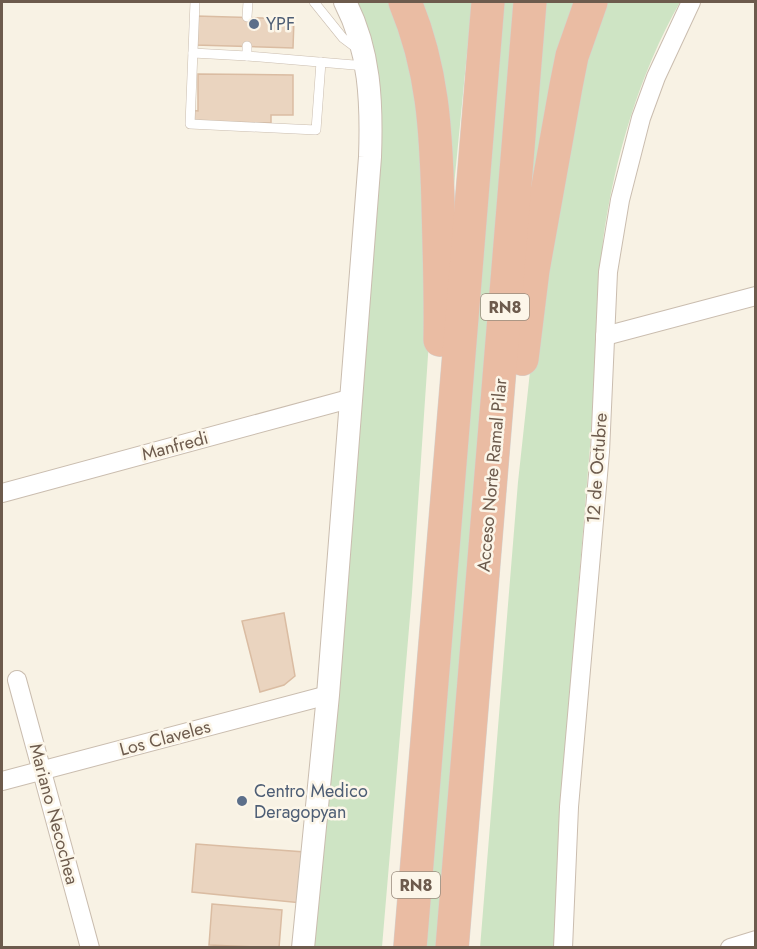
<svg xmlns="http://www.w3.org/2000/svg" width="757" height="949" viewBox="0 0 757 949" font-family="Jost,sans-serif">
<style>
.green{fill:#cee4c4}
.building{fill:#ead4bf;stroke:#dabca2;stroke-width:1.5}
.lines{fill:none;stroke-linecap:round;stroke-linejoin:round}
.service-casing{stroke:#cabdaf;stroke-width:10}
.minor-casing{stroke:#cabdaf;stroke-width:20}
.tertiary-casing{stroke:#cabdaf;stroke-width:24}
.motorway-casing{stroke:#d6d1cd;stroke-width:34}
.service{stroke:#fff;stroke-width:9}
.minor{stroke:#fff;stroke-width:18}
.tertiary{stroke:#fff;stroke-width:22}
.motorway{stroke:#eabca3;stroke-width:33}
.service-dot{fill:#5c6f8a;stroke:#fcf6e9;stroke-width:2}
.labels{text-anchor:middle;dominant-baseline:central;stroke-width:5;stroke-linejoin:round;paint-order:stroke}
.shield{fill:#fcf6e9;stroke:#988a7c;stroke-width:1.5}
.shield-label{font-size:16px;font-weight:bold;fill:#6d5b4d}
.service-label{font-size:18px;fill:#4e5e75;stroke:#fcf6e9;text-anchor:start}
.street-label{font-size:18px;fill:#6d5b4d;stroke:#fcf6e9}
</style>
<rect width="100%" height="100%" fill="#f8f2e4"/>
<g class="green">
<polygon points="350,2 395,2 416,53 431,311 412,593 382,947 314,948 377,148"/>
<polygon points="416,2 472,2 448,247"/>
<polygon points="502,2 518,2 439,947 423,948"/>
<polygon points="546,2 579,2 530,199"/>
<path d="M600 2H680C639 75 615 156 603 240L591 434 559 822 554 947 480 948 518 482 533 344 549 229Z"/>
</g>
<g class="building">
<polygon points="196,16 294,19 293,48 195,45"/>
<polygon points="198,74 293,75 293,115 271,115 271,123 190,122 190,110 198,111"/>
<polygon points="284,613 295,676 284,685 260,692 242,621"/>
<polygon points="196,844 305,852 302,903 192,892"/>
<polygon points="212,904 282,910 279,948 209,945"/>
</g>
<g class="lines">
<defs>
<g id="service">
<polyline points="195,2 190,124 316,130 321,62"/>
<polyline points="314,2 343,38 359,50"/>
<polyline points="247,17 248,2"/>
<polyline points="247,46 247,56 366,66"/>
<polyline points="193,53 247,56"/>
</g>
<g id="minor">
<polyline points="605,336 756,296"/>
<polyline points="2,493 349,399"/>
<polyline points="17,680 90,948"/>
<polyline points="2,781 328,695"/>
<polyline points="563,948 569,807 600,452 608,272 620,200 641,118 656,77 691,2"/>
<polyline points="730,948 756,940"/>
</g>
<path id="tertiary" d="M303 948 328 695 370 157C372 103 370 50 345 2"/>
<g id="motorway">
<path d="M405 2C433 69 436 131 438 203 439 249 441 295 440 340"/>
<polyline points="522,359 533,270 566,86 572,56 591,2"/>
<polyline points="410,948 488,2"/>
<polyline points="452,948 530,2"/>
</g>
</defs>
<use href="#service" class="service-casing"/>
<use href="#minor" class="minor-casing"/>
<use href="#tertiary" class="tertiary-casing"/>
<use href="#motorway" class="motorway-casing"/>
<use href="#service" class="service"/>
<use href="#minor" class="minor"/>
<use href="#tertiary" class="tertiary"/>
<use href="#motorway" class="motorway"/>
</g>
<g class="service-dot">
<circle cx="254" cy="24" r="6"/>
<circle cx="242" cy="801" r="6"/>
</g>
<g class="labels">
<g class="shield">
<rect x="481" y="294" width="48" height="26" rx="4.5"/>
<rect x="392" y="872" width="48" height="26" rx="4.5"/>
</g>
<g class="shield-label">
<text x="505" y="307">RN8</text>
<text x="416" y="885">RN8</text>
</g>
<g class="service-label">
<text x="266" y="24">YPF</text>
<text x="254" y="791">Centro Medico<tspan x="254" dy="21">Deragopyan</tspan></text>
</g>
<g class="street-label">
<text transform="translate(175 446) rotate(-15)">Manfredi</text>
<text transform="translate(597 468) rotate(-86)">12 de Octubre</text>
<text transform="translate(492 475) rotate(-85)">Acceso Norte Ramal Pilar</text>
<text transform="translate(165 738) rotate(-15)">Los Claveles</text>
<text transform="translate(54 814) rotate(75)">Mariano Necochea</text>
</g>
</g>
<rect width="757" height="949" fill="none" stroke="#6d5b4d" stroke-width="6"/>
</svg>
